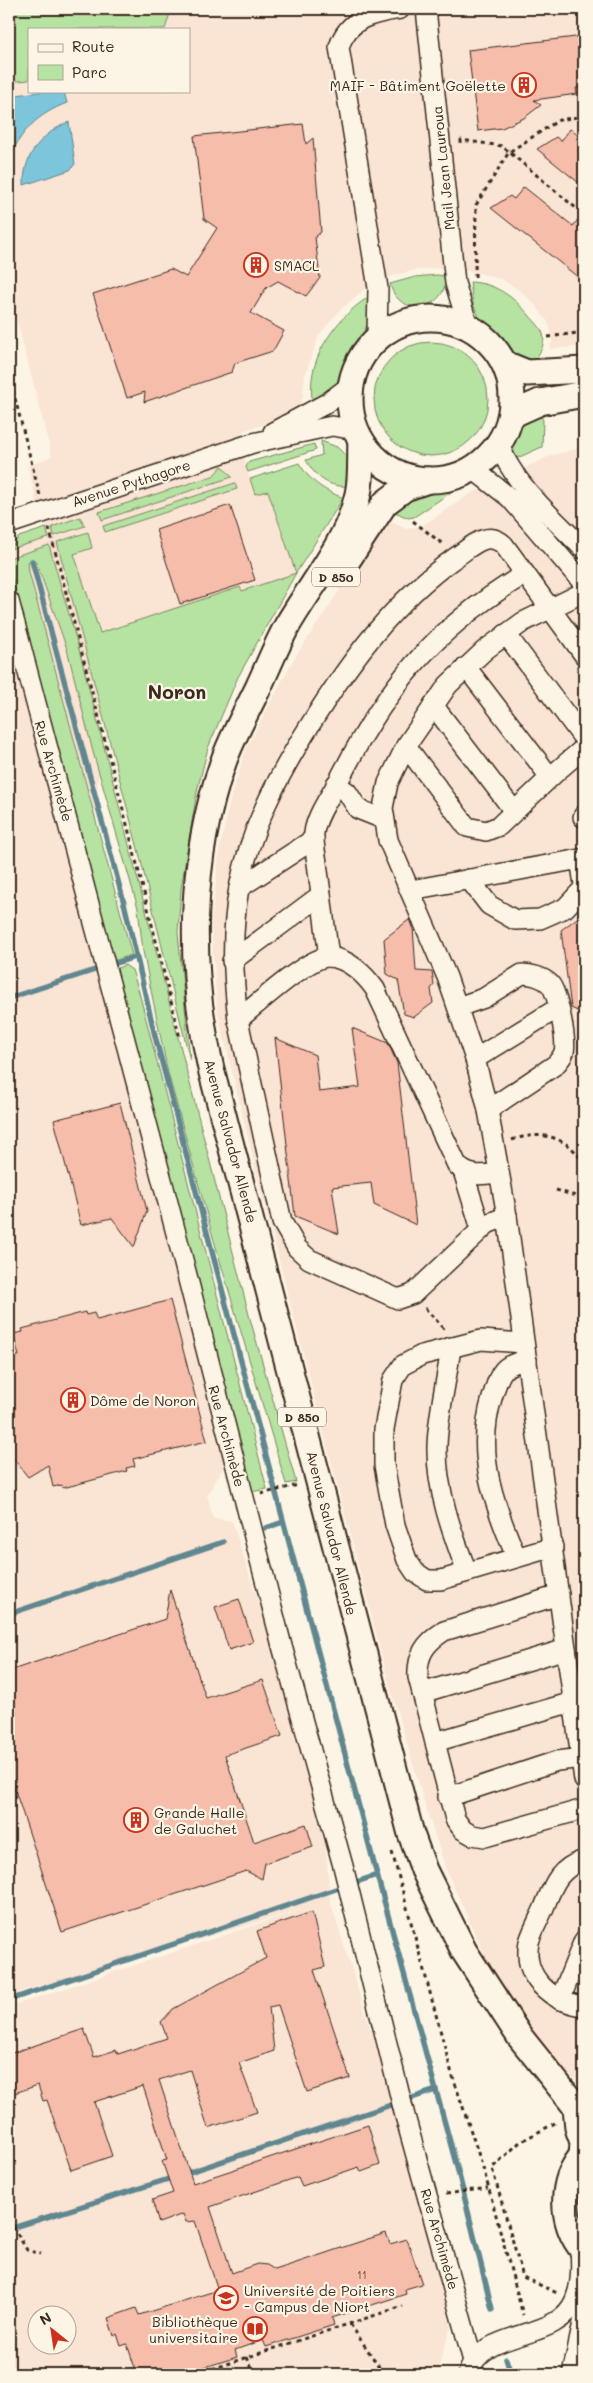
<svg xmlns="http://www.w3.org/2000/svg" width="593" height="2383" viewBox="0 0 593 2383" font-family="Mali,sans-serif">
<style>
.built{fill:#fae4d4;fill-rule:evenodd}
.green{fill:#b6e3a1;stroke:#788660}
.water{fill:#7bc5db;stroke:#61878f}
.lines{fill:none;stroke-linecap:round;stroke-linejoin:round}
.stream{stroke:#61878f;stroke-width:5.5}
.building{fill:#f6bdab;stroke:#3b2a1e}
.minor-casing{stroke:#3b2a1e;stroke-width:22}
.major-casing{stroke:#3b2a1e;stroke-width:29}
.path{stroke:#3b2a1e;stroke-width:3;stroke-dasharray:4 4;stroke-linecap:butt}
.minor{stroke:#fcf5e5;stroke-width:19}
.major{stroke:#fcf5e5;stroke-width:25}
.labels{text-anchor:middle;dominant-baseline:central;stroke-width:4.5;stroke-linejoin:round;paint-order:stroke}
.number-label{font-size:11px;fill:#6a4f41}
.shield{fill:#fcf5e5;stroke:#75675a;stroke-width:1}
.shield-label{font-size:12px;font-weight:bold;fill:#3b2a1e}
.poi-label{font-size:14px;fill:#3b2a1e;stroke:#fcf5e5;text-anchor:start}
.street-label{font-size:14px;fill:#3b2a1e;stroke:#fcf5e5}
.district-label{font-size:19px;font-weight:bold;fill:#3b2a1e;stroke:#fcf5e5}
</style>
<rect width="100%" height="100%" fill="#fcf5e5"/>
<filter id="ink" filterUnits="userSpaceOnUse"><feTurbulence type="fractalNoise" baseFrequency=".02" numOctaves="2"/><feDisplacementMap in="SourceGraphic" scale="10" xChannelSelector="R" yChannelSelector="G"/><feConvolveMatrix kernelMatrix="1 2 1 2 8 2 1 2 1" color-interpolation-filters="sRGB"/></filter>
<g filter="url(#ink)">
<g class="built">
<path d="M175 9H584V346L550 349 553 338 548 322 537 307 522 292 503 280 480 273 440 268 415 270 389 277 366 288 340 310 319 335 305 375 302 402 291 416 242 431 246 467 255 494 268 491 296 573 105 664 89 937 227 1462 207 1495 213 1518 232 1521 281 1672 326 1849 330 1901 387 2081 451 2326 440 2361 439 2374H9V2007L309 1907 9 1995V540L46 528 36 501 28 466 52 456 9 290V82L29 80V91H189V29H165L170 12ZM38 2316H68V2346H38Z"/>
<polygon points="584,447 584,2087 563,2070 530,2029 494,1975 447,1872 427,1811 388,1680 257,1176 217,1008 211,922 220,847 231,797 246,749 292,662 387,519 406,529 422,526 470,494 550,456"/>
</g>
<g class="green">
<polygon points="9,9 175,9 170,13 165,29 29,29 29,80 9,82"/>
<path d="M437 275 445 276C449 310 399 320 390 284L415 277Z"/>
<path d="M470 282C496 283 513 297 529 315 534 321 541 327 543 334 546 344 539 355 533 362L513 353 481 321 473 304Z"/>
<path d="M367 298 370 316 364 333 346 360 339 382 332 390 313 404C304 362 334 320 367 298Z"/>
<circle cx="431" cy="399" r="57"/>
<path d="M539 413 543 420 542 447 515 459C510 437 521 424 539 413Z"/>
<path d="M321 441 337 447 350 460V486C329 488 316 478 306 460L322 455Z"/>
<polygon points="314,444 316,450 248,472 246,467 249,462"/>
<path d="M299 463C311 483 326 492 347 499L346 504 340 503 296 573 238 677 208 748 197 791 181 889 178 932 190 1060 137 845 57 542 88 532 92 548 74 554 100 633 240 587 242 591 296 573 268 491 255 494 250 479Z"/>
<polygon points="222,466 232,477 102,520 99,512 213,476"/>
<polygon points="235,483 237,489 105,532 103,526"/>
<polygon points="456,489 414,517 408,518 391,510 394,504 430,491"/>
<polygon points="80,517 85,526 54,536 52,527"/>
<polygon points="46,528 49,538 10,549 19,537"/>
<polygon points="49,545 79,649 249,1315 296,1482 286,1484 213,1237 168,1073 143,951 138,908 93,752 67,649 36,561 28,562 29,572 132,955 113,961 106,939 9,565 9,558"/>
<polygon points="125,965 132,970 139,992 267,1489 251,1492 115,969"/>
</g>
<g class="water">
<path d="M45 91H64L67 103C38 114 19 132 9 161V96Z"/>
<path d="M69 122 75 164 70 170 24 185C23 155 42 133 69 122Z"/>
</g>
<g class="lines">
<g class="stream">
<polyline points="9,473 11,481"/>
<polyline points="32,561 125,907 155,1036 377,1875 458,2171 492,2309"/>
<polyline points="9,998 135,957"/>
<polyline points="266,1528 283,1522"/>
<polyline points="9,1614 223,1542"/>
<polyline points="9,2000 377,1875"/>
<polyline points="184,2174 436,2090"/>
<polyline points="9,2229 175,2177"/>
<polyline points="506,2359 511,2374"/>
</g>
</g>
<g class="building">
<polygon points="584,36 584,87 576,88 577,94 534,100 541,105 524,118 502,128 478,131 468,50"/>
<polygon points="303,124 306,144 313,138 321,232 315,237 320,278 306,296 278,281 266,288 251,313 284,331 273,351 235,363 232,372 144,402 145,392 127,398 93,294 171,269 186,277 217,228 204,219 194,136"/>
<polygon points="570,129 584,140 584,187 537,149 556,137 561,141"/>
<polygon points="524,187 573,226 584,212 584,282 491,208 510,196 514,199"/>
<polygon points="230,505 255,580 180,604 156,530"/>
<polygon points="584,913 584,1014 571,1008 561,930"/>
<polygon points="410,919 413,927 416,971 432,972 434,985 431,989 433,1003 414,1017 404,1014 398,980 387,974 384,939"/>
<polygon points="352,1028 388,1043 397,1063 416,1225 374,1205 371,1183 332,1187 339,1234 295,1216 275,1038 315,1055 319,1092 360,1087"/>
<polygon points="120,1103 147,1211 134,1247 112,1218 81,1225 54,1120"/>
<polygon points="170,1300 207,1441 133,1459 135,1466 126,1468 127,1471 63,1488 62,1485 53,1487 48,1465 28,1477 9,1453 9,1356 19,1356 13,1334 23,1332 22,1329 85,1312 86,1315 94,1313 97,1320"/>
<polygon points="170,1590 206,1698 263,1680 282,1736 225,1755 254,1842 306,1824 313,1847 265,1863 262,1879 246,1871 62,1932 9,1772 9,1671 165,1619"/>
<polygon points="239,1599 253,1642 229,1650 215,1607"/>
<polygon points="312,1912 325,1967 314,1970 350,2078 307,2092 278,2005 269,2007 274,2051 239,2063 257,2112 208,2128 190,2070 159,2080 193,2183 368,2125 380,2165 361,2172 359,2167 302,2186 298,2177 210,2207 232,2273 257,2264 267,2265 275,2270 386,2233 390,2244 407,2239 422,2284 405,2289 406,2294 332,2318 334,2325 266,2347 263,2340 235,2350 237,2357 183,2374 164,2374 162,2370 150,2374 137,2374 127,2344 121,2346 117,2334 114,2336 108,2318 136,2308 139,2315 218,2290 195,2221 186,2222 183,2214 159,2223 152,2200 173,2193 162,2161 167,2160 143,2086 94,2102 112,2156 71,2170 47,2100 43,2101 38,2085 9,2095 9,2054 84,2029 94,2057 116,2050 118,2054 167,2038 161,2022 173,2009 266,1958 257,1931"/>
</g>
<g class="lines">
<defs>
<g id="minor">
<polyline points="426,9 455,283 468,326"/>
<path d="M377 338 378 288 339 47C348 18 373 13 400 9"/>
<polyline points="273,432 327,403 351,385"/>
<path d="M499 444C512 483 555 520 584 549"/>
<polyline points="473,469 510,498 584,584"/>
<polyline points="9,524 253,443 332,426 356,430"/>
<polyline points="584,592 523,622 485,650 448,685 406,746 388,783 383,808 388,840 447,977 475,1059 488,1110 507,1216 584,1780"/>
<polyline points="9,601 181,1252 282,1646 343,1866 405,2116 473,2361"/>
<polyline points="506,634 584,739"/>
<polyline points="466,667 550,777"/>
<polyline points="433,705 514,811"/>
<polyline points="406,746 467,827 486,831 499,826 556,772 584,748"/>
<polyline points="336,784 347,792 358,809 383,819"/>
<polyline points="583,817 584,815"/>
<polyline points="469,879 489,905 515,920 540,919 565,908 584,888"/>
<path d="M239 888C250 829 278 776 310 725 350 661 393 602 456 557 471 547 487 529 504 545L584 655"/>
<polyline points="411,890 580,859 584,884"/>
<path d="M329 957C325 928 322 900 318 871 317 858 313 845 314 833 316 816 330 797 338 782 386 687 433 629 525 574"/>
<polyline points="232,961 321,895"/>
<path d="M458 1007 484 998 522 974C531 974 543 977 550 984 558 994 567 1040 564 1052 562 1058 559 1061 555 1065L488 1110"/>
<path d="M238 1020C233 975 231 933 239 888L314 839"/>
<polyline points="475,1059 558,1008"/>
<polyline points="463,1171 481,1229"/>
<path d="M499 1173C483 1175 469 1178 457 1165L375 989C365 975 348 958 329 957 309 956 255 1006 238 1020L282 1222 297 1248 309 1259 398 1299 413 1294 487 1224 507 1216"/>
<polyline points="524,1343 481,1340 422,1355 403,1365 393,1380 384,1429 384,1465 395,1525 407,1560 415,1572 427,1580 441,1580 553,1547"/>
<path d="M451 1347C447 1380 438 1413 437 1446 436 1489 452 1533 467 1572"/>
<path d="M516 1556C494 1505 475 1454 492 1398 500 1373 500 1365 527 1360"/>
<path d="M559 1595 444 1631C425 1643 417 1655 418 1677L455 1819 463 1830 472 1835 485 1837 584 1809"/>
<polyline points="422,1693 566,1649"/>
<polyline points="435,1742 562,1705 574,1704"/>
<polyline points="448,1797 557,1761 582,1758"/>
<path d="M584 1860C557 1869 553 1886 543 1910 538 1921 532 1932 529 1942 522 1978 552 2002 584 2006"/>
<polyline points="560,2000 584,1940"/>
<path d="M468 2374C482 2326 557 2344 575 2300 582 2284 581 2264 580 2247"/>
<polyline points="572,2374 584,2318"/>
</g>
<g id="major">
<circle cx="431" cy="399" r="81"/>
<polyline points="505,364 527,373 584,370"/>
<polyline points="511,415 540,402 584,394"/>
<path d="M361 441C360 458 362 477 358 494 348 542 311 584 287 626 276 646 268 667 258 688 246 713 232 737 223 763 189 860 188 970 211 1069L411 1834 424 1870 464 1951 520 2037 576 2107 578 2128 583 2142 582 2157"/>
<polyline points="339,573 385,503 405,488 428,480"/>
<path d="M584 2154C559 2179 560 2225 584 2251"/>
</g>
</defs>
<use href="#minor" class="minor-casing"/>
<use href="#major" class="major-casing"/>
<g class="path">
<polyline points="461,143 461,140 502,146 577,209"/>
<polyline points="475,277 476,205 509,152 559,120 584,116"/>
<polyline points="548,337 584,332"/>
<polyline points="9,375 40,496"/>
<polyline points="413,521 444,545"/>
<polyline points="49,528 130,836 180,1038"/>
<path d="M512 1140C541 1130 567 1136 584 1163"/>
<polyline points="556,1190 582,1198"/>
<polyline points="425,1308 444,1329"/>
<polyline points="261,1494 298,1485"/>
<polyline points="392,1852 452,2074 484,2171 523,2315"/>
<polyline points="555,2123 520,2142 492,2168 523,2277 559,2294"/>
<polyline points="446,2194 488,2188"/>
<polyline points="9,2220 27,2250 41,2254"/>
<polyline points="350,2324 384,2374"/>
<polyline points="247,2357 254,2374"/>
<polyline points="197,2374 403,2306"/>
</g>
<use href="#minor" class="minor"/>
<use href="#major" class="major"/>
</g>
</g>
<defs>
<symbol id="building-ring" viewBox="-11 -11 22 22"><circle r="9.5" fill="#fcf5e5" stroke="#c8321e" stroke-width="1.5"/><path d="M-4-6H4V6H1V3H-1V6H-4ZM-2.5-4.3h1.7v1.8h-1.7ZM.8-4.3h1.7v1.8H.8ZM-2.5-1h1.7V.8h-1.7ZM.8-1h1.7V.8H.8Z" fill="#c8321e"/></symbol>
<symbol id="university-ring" viewBox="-11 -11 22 22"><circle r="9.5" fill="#fcf5e5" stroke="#c8321e" stroke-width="1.5"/><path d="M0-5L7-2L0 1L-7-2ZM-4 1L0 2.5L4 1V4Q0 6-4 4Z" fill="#c8321e"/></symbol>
<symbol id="library-ring" viewBox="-11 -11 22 22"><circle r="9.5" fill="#fcf5e5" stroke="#c8321e" stroke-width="1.5"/><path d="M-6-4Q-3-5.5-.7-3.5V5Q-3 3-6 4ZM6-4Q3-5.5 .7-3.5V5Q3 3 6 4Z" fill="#c8321e"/></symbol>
</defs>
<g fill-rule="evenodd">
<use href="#building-ring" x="510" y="71" width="28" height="28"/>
<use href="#building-ring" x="242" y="251" width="28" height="28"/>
<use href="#building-ring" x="59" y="1386" width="28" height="28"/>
<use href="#building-ring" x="122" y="1806" width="28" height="28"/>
<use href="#university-ring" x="212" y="2284" width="28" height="28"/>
<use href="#library-ring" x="241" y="2315" width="28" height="28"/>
</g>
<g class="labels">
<g class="number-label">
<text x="362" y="2274">11</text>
</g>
<g class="shield">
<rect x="312" y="567.5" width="48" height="19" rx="4"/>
<rect x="278" y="1407.5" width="48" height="19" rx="4"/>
</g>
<g class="shield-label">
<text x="336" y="577">D 850</text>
<text x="302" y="1417">D 850</text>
</g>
<g class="poi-label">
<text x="506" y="85" text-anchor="end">MAIF - Bâtiment Goëlette</text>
<text x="274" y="265">SMACL</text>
<text x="90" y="1400">Dôme de Noron</text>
<text x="154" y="1812">Grande Halle<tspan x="154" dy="16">de Galuchet</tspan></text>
<text x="244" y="2290">Université de Poitiers<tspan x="244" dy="16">- Campus de Niort</tspan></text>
<text x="238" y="2321" text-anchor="end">Bibliothèque<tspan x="238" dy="16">universitaire</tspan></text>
</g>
<g class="street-label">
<text transform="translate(443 168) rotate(-96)">Mail Jean Lauroua</text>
<text transform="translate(131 483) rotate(-18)">Avenue Pythagore</text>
<text transform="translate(54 771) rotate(74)">Rue Archimède</text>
<text transform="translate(231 1141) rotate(75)">Avenue Salvador Allende</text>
<text transform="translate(227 1436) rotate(75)">Rue Archimède</text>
<text transform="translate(332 1533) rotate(76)">Avenue Salvador Allende</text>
<text transform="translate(440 2239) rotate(74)">Rue Archimède</text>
</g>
<g class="district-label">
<text x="177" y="691">Noron</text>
</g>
</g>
<rect width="593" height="2383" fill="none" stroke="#fcf5e5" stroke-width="30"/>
<rect x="15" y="15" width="563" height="2353" fill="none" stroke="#3b2a1e" stroke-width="2" filter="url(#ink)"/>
<rect x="28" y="28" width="162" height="65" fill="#fcf5e5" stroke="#afa495"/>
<rect x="38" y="44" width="25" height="8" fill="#fcf5e5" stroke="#afa495"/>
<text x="72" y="52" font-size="15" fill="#3b2a1e">Route</text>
<rect x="38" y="65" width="25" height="15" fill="#b6e3a1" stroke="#afa495"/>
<text x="72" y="78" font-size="15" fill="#3b2a1e">Parc</text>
<g transform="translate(52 2330) rotate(330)"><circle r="24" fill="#fcf5e5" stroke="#afa495"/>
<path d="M0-4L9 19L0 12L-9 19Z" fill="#c8321e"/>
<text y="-8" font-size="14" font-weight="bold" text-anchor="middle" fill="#3b2a1e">N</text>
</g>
</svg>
